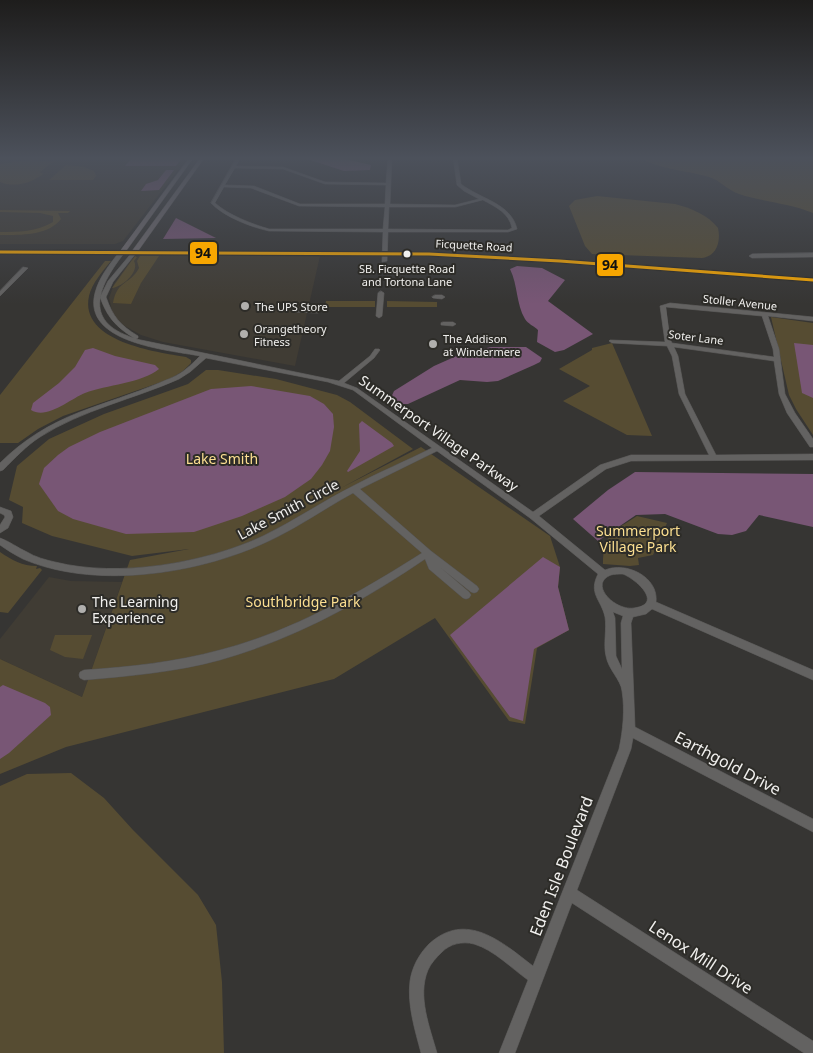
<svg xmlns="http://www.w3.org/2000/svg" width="813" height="1053" viewBox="0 0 813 1053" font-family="'Noto Sans',sans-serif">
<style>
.built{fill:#403c34}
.green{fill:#564c32}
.water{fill:#785675}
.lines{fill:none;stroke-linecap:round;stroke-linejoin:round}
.minor-casing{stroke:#545352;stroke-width:1}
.major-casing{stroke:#545352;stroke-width:1}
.minor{fill:#636261;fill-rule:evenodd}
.major{fill:#6f6a6d;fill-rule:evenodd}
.bus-1-casing{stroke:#2d2c28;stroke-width:5.5}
.bus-1{stroke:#f7a600;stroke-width:3}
.bus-dot{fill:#f1f0ee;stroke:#2d2c28;stroke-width:2}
.poi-dot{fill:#b0afad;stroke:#2d2c28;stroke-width:2}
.labels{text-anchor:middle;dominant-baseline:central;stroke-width:4;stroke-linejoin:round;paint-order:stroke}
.far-street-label{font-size:11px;fill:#f1f0ee;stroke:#2d2c28}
.far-bus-label{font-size:11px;fill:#f1f0ee;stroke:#2d2c28}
.far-poi-label{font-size:11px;fill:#f1f0ee;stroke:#2d2c28;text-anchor:start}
.street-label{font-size:14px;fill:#f1f0ee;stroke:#2d2c28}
.park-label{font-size:14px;fill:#fcdf91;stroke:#2d2c28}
.poi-label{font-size:14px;fill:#f1f0ee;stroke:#2d2c28;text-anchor:start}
.near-street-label{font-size:16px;fill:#f1f0ee;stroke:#2d2c28}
.line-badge{stroke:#2d2c28;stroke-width:2}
.pale-badge-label{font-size:14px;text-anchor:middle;font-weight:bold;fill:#111}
</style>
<rect width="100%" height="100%" fill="#363533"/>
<g class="built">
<polygon points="0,157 188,157 123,241 115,244 0,244"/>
<polygon points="140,255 320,256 295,366 163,342 141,335 123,325 113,315 109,298 114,284 131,260"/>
<polygon points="49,577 71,581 122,582 82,697 0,659 0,639"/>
</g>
<g class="green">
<path d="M639 157H813V213C789 203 763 202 739 194 727 190 720 180 709 177 686 170 660 170 639 157Z"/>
<path d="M30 160 53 162 40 172 43 174C32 183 14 188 0 182V164Z"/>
<polygon points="66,165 84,167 94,171 96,176 93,180 49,180"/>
<path d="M597 196 675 204C691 208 708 215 718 228 721 241 717 256 702 258L592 254 585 246 569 206 575 200Z"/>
<path d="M0 210 70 211 68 213H58L61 219C48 236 20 235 0 235V232C19 232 36 232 53 222V216L40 213 0 212Z"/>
<path d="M135 256 137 257 134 261C140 272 122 287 112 288Z"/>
<path d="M140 256H159L141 283 131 304 113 303C117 280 130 285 139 268L137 261Z"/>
<path d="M105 261H111C103 271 92 283 89 296 79 342 157 352 186 357L191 360V363L183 371 170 379 63 416 38 429 18 443H0V395Z"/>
<polygon points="326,301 375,301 375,307 325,307"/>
<polygon points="387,301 437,302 437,307 387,307"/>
<polygon points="771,317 813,323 813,435 796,409 789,395"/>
<polygon points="612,343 652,436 627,435 563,401 590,386 559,369 592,350 592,348"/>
<polygon points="206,370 218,370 276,379 337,395 350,402 413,449 341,488 421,447 550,536 560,567 558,587 569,630 537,648 525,724 509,721 435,618 334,679 66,747 0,774 0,659 82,697 130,560 189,549 132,556 52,536 22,523 23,507 9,500 17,466 49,439 104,414 188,384"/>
<path d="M637 516 667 523 653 555 638 558 639 565 630 566 603 564C603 534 614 531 637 516Z"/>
<path d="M0 552C12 560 22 566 37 566L36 569 40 568 42 570 8 613 0 612Z"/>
<polygon points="55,635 92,635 83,659 65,657 50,650"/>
<polygon points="71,773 104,798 133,830 198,895 216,925 222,982 224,1053 0,1053 0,786 27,774"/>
</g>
<g class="water">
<polygon points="133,157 183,157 176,166 125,166"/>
<polygon points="301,157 336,157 371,165 370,170 344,171"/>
<polygon points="166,170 174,170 159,190 141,191 146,184 158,180"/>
<polygon points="176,218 216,238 163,239"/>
<path d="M517 266 542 268 565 280 548 301 593 334 564 350 555 352 537 342 538 330C534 326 528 324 525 319 516 304 518 285 510 269Z"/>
<polygon points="794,343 813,345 813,398 802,393"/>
<polygon points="491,347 526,347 542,358 540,362 534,365 498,381 487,382 460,380 408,404 396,404 390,400 394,391 434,366 461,354"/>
<path d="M93 348 115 356 155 365 159 369C142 383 106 385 85 393 70 399 47 420 31 410L33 403 59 383 75 367 85 350Z"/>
<polygon points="251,386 310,396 324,404 333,414 334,427 330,451 322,465 311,479 285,497 242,516 194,532 126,534 73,519 58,511 39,484 44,468 58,455 69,447 100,432 211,389"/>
<polygon points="362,421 392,443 394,446 348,472 347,471 360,451 359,424"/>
<polygon points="635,472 813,474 813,527 759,515 746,531 732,535 718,534 665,514 636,515 598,541 573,519 608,490"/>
<polygon points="543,557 560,567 558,587 569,630 534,649 523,721 510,717 450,635"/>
<polygon points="3,685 45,703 50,707 51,715 9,753 0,759 0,687"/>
</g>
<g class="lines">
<defs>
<g id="minor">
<path d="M237 157H241L236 166 283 167 325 182 386 183 388 157H392L390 204 455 205 479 199 464 191 457 185 453 157H457L461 184C480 199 511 203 517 229L508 232H388L387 261 382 262 383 232 269 231C251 227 224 217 211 203ZM235 168 283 169 325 184 386 185 385 204H300L254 186 225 185ZM224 187 251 188 299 206 385 207 383 229H269C252 224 228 215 215 203ZM483 200C496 207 509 213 512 228L508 230 388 229 389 207H455Z"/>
<path d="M122 250 125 252C100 284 80 321 134 338 116 327 107 317 100 297L108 281 134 250 137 252 113 282 106 297C113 317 120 325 138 336V338L136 339 339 381 370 356 375 349H379L380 350 374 358 344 383 357 388 533 512 600 465 631 455H709L679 394 672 356 667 346 612 343 609 341 610 340 665 342 660 306 670 303 813 317V321L768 316 779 349 785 394 795 413 813 439V447H810L787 413 779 394 774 361 674 347 678 356 685 394 716 455 813 454V460L631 461 606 469 539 516 605 570C626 561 659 577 656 602L813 670V680L652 609 646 614 633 617 631 623 635 727 813 819V832L633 738 631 749 577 890 813 1041V1053H804L572 903 515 1053H499L528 980C511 968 494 950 474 944 462 941 450 944 442 952 436 958 431 963 428 970 417 996 430 1028 437 1053H421C415 1030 407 1005 410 981 412 967 419 954 429 944 466 910 502 942 533 966L619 749C623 730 625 710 622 691 621 680 608 669 606 656 603 644 607 630 605 617 601 599 588 594 598 574L530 518 437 451 360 489 431 551 477 586 479 589 477 592 474 593 471 592 441 568 469 592 471 595 469 598 466 599 463 598 429 569 425 559C362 602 294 639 220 660 176 672 130 676 84 680L80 678 79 675 80 672 84 670C130 667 176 662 220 650 293 631 359 593 422 553L353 493C322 510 293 531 260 545 192 575 93 589 23 559 15 555 7 550 0 545V538C9 541 18 548 27 552 35 557 46 560 55 562 119 578 205 563 263 536 294 521 323 501 353 486 379 472 406 461 432 448L353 390 328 382 206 358 190 372 179 379C134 399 82 410 40 437 26 446 15 458 3 470L0 471V463C23 440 49 424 80 412 106 402 133 394 159 383 168 379 178 376 186 369 191 365 195 361 200 356 168 350 82 343 95 293 99 277 110 264 120 251ZM666 307 762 316 773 349 774 357 672 343 670 339ZM623 574C636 579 664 604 634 608 615 611 588 584 611 575 614 574 619 574 623 574ZM613 612 623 616 621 623 622 669 616 656 615 618Z"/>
<polygon points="813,253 813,257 752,258 749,256 752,254"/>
<polygon points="23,267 28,268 0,296 0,291"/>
<polygon points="381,291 384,293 382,316 379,318 376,316 378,293"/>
<polygon points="435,295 442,295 445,297 442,299 433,298 432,297"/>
<polygon points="296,309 318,309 321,311 318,313 294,312 293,311"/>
<polygon points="443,322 453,322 456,324 453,326 441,325 441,323"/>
<polygon points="0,507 11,511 13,517 8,528 0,533 0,525 5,517 4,515 0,513"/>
</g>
<polygon id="major" points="190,157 194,157 126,251 132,251 201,157 205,157 138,251 429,252 560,259 813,278 813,282 560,263 429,256 0,254 0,250 120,251"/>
</defs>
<use href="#minor" class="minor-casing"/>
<use href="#major" class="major-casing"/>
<use href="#minor" class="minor"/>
<use href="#major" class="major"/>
<defs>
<polyline id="bus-1" points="0,252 429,254 560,261 813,280"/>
</defs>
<use href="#bus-1" class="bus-1-casing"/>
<use href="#bus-1" class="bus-1"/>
</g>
<linearGradient id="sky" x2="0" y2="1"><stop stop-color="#1e1d1c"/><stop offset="0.52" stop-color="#4c515b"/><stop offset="1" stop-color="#4c515b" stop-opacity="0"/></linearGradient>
<rect width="813" height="304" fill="url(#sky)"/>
<circle class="bus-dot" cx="407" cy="254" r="4.5"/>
<g class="poi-dot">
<circle cx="245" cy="306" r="5"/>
<circle cx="244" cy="334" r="5"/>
<circle cx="433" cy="344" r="5"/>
<circle cx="82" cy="609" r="5"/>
</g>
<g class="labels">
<g class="far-street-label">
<text transform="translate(474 245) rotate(3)">Ficquette Road</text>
<text transform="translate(740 302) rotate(6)">Stoller Avenue</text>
<text transform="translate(696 337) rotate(7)">Soter Lane</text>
</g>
<g class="far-bus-label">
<text x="407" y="268">SB. Ficquette Road<tspan x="407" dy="13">and Tortona Lane</tspan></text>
</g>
<g class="far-poi-label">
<text x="255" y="306">The UPS Store</text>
<text x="254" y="328">Orangetheory<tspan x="254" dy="13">Fitness</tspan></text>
<text x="443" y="338">The Addison<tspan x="443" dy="13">at Windermere</tspan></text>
</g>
<g class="street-label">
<text transform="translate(439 433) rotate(35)">Summerport Village Parkway</text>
<text transform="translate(288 509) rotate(-28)">Lake Smith Circle</text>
</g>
<g class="park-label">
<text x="222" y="458">Lake Smith</text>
<text x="638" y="530">Summerport<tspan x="638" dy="16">Village Park</tspan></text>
<text x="303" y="601">Southbridge Park</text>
</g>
<g class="poi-label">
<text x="92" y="601">The Learning<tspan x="92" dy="16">Experience</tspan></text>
</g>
<g class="near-street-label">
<text transform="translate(728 763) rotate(28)">Earthgold Drive</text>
<text transform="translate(561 866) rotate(-69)">Eden Isle Boulevard</text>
<text transform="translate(701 957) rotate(33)">Lenox Mill Drive</text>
</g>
</g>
<g class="line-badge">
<rect x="189" y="241" width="29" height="24" rx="5" fill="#f7a600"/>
<rect x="596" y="253" width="28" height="24" rx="5" fill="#f7a600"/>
</g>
<g class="pale-badge-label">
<text x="203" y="258">94</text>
<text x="610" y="270">94</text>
</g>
</svg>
